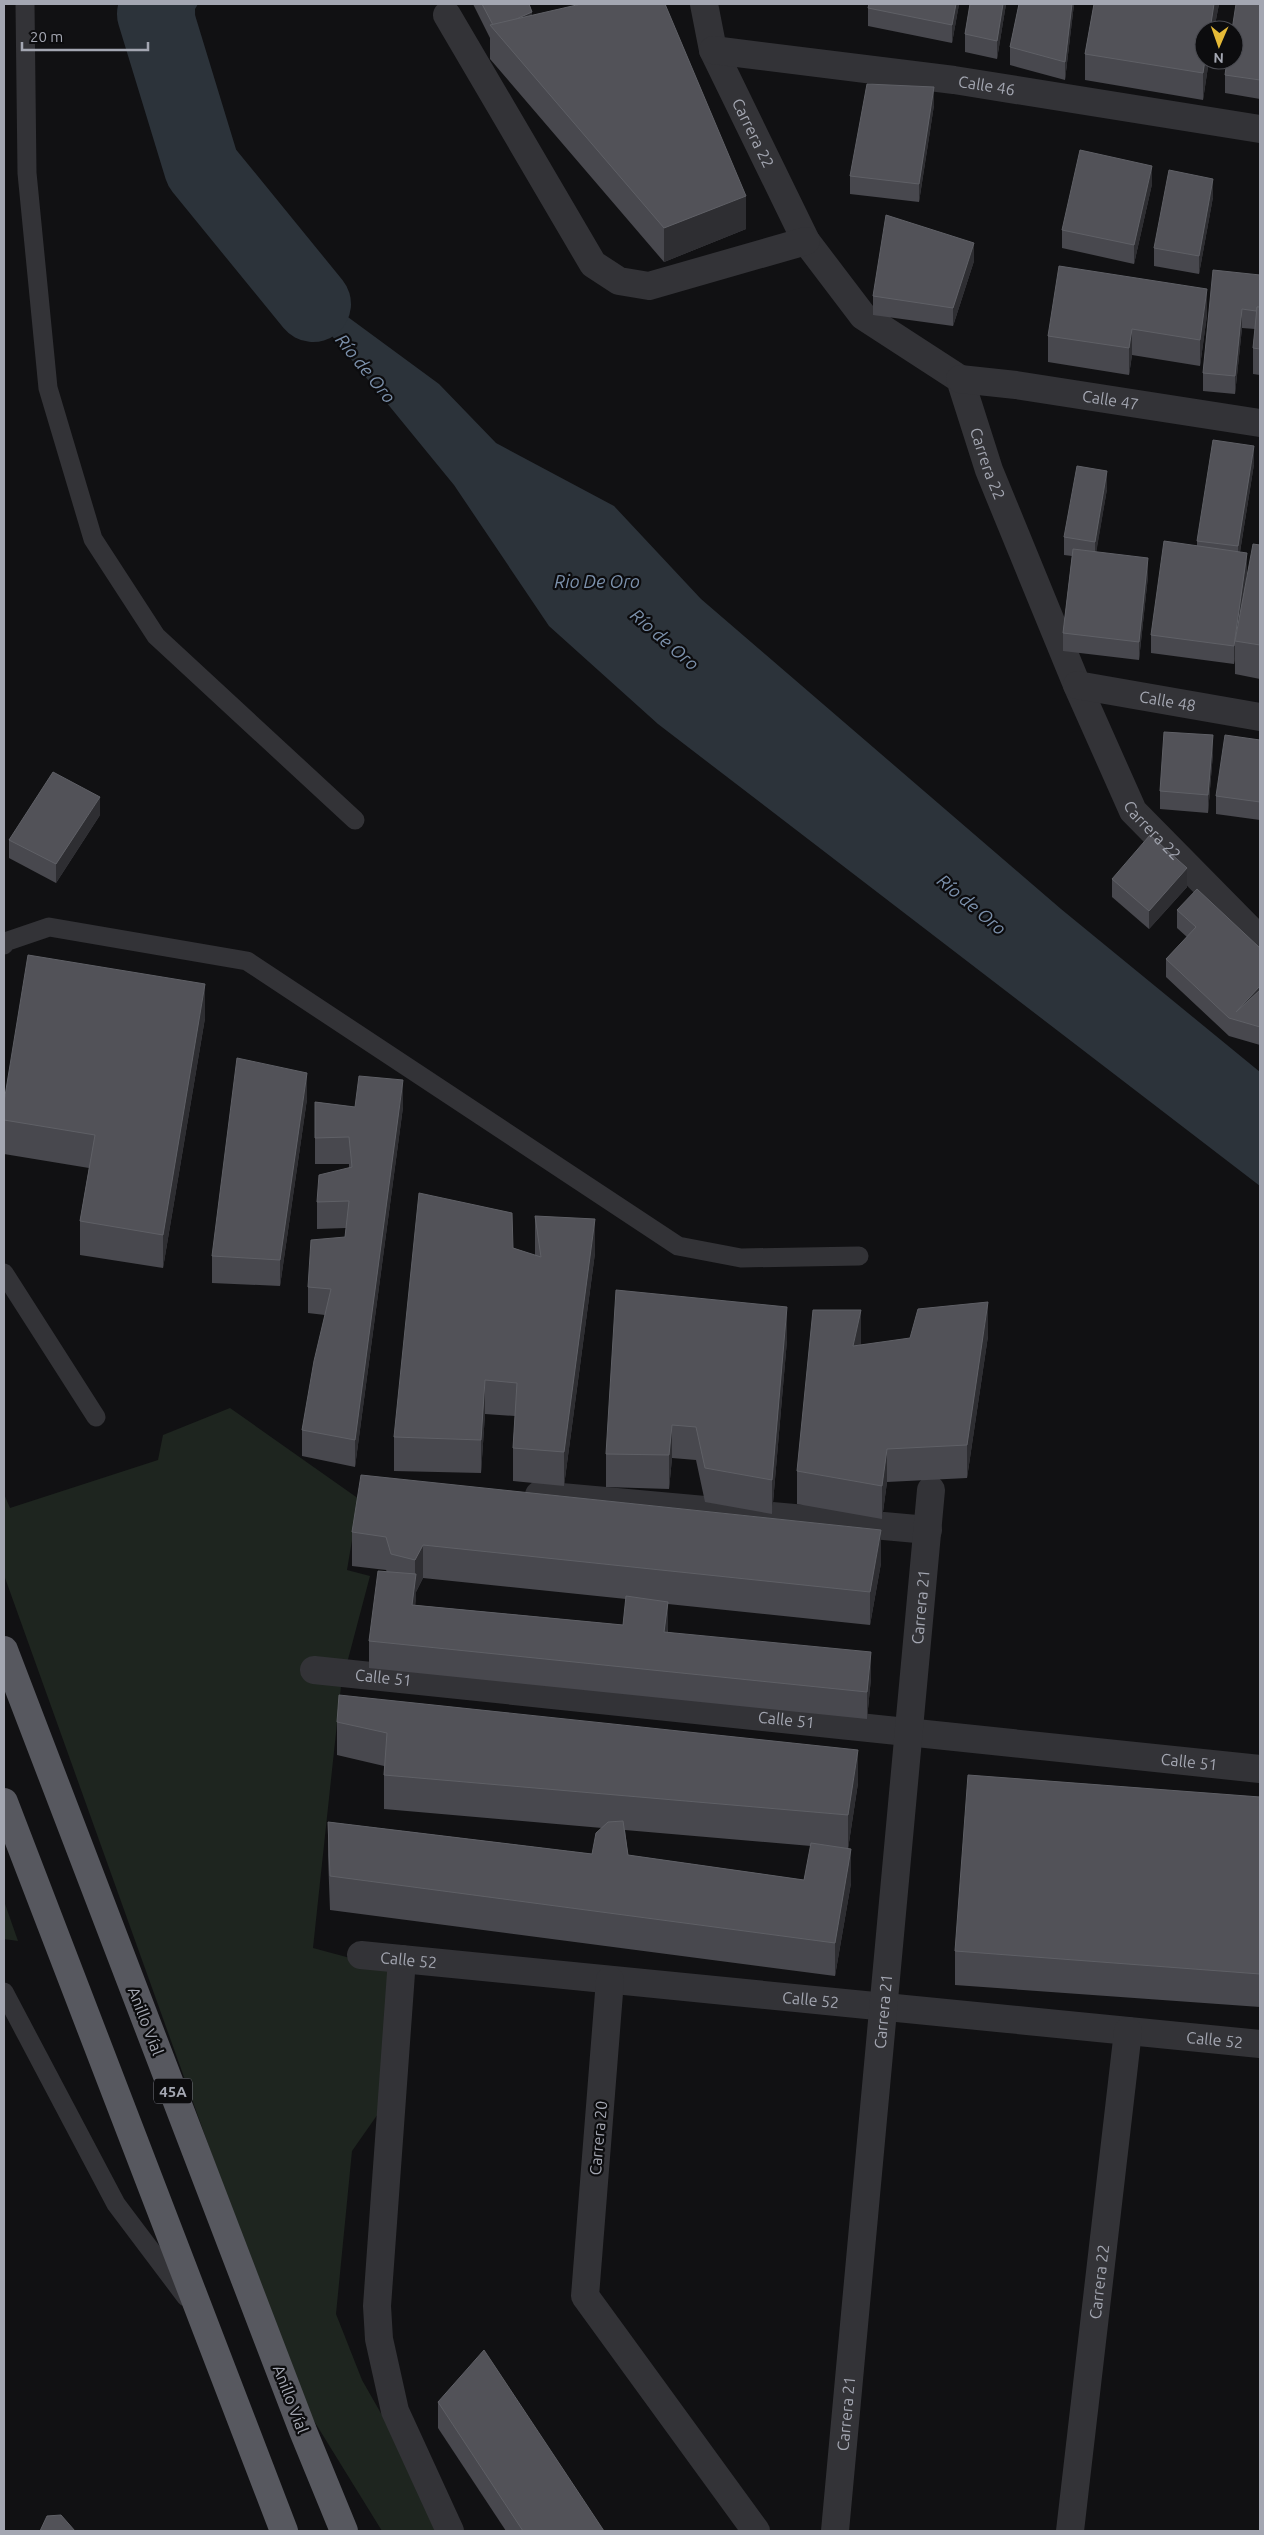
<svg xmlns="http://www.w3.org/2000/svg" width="1264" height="2535" viewBox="0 0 1264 2535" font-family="Ubuntu,sans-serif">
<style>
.green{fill:#1e251f}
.water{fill:#2c333a}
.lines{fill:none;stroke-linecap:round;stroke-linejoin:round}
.river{stroke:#2c333a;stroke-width:76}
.service{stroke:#333337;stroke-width:19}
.minor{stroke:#333337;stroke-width:28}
.trunk{stroke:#57585f;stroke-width:28}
.wall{fill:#48484e;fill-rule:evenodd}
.shaded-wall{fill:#2e2e32}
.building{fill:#525258;stroke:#5f6066}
.labels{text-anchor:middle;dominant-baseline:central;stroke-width:4.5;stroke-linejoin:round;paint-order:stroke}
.shield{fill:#0c0c0e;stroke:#767881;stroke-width:1}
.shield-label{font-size:15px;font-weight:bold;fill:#a4a7b2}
.street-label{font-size:16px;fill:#a4a7b2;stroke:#0c0c0e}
.water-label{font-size:18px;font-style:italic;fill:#7c91ac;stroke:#0c0c0e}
</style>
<rect width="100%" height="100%" fill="#111113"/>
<g class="green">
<polygon points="230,1408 359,1499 347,1570 370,1576 341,1686 313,1948 391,1969 387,2101 352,2151 336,2314 362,2380 448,2531 382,2531 298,2395 4,1575 4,1494 10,1508 158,1460 163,1435"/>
<polygon points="4,1901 18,1941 4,1939"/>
</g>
<polygon class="water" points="172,4 198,4 195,9 196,67 217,111 233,155 283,216 337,309 439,384 496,443 614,506 701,599 1061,909 1260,1072 1260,1186 658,724 549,626 454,485 251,237 212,128 168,106"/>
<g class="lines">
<polyline class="river" points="157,4 155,14 202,168 313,304"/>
<g class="service">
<polyline points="25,4 27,173 48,388 93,539 156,636 355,820"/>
<polyline points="4,945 5,942 49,927 247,961 678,1246 741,1258 859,1256"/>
<polyline points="4,1273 96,1417"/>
<polyline points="4,1992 116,2204 186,2297"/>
</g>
<g class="minor">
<path id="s1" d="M704 4 713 50 806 241 863 316 960 379 989 470 1077 685 1133 811 1260 940"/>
<polyline points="447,15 593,264 619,281 649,286 806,241"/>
<path id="s2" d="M713 50 954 80 1260 129"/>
<path id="s3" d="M960 379 1016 385 1260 423"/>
<path id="s4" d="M1077 685 1260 717"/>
<polyline points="539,1495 928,1530"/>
<path id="s5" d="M314 1670 1260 1769"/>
<path id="s6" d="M361 1955 1260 2044"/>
<polyline points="402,1959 377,2306 379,2339 395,2411 450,2531"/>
<polyline points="610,1980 585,2296 756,2531"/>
<path id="s7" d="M835 2531 931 1490"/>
<path id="s8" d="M1070 2531 1128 2031"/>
</g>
<g class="trunk">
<polyline points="4,1650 303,2431 344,2531"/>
<polyline points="4,1802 284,2531"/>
</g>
</g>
<g class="wall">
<polygon points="473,4 529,4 532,15 746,229 664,262 490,59 490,38"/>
<polygon points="959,4 952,43 868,26 868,8"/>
<polygon points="970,4 1006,4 997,59 965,52 965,34"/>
<polygon points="1019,4 1074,4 1065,80 1010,65 1010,47"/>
<polygon points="1094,4 1219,4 1214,30 1204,60 1209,60 1203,100 1085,80 1085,54"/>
<polygon points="1260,4 1260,99 1225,93 1225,75"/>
<polygon points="934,105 919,202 850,194 850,176"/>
<polygon points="1152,184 1134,264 1062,248 1062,230"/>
<polygon points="1213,197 1199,274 1154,266 1154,248"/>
<polygon points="974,261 953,326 873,315 873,296"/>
<polygon points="1260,275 1260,375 1253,374 1253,348 1255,329 1242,328 1235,394 1203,391 1203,373"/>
<polygon points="1207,315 1200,366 1132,355 1129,375 1048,362 1048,336"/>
<polygon points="1254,464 1240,552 1247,571 1244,593 1260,545 1260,679 1235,674 1235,657 1234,664 1151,653 1151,635 1197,546 1197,541"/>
<polygon points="1107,489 1096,552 1148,576 1139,660 1063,651 1063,633 1072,556 1064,555 1064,537"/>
<polygon points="1260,740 1260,820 1216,814 1216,796"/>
<polygon points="1213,753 1208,813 1160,809 1160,791"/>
<polygon points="100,815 56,883 9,858 9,840"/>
<polygon points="1112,879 1187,887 1149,929 1112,897"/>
<polygon points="1177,910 1260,948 1260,1045 1229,1036 1166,977 1166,959 1187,937 1177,928"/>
<polygon points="205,1018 163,1268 80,1255 80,1221 89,1168 4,1154 4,1102"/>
<polygon points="307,1099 280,1286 212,1283 212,1256"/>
<polygon points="315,1102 355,1107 403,1107 355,1467 302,1456 302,1430 325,1315 308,1313 308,1287 345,1237 346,1228 317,1229 317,1202 349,1168 349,1164 315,1164"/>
<polygon points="535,1216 595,1253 564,1486 513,1481 513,1448 515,1416 485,1414 481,1473 394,1471 394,1437 513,1248 535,1255"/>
<polygon points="988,1336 967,1478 887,1482 882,1519 797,1504 797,1471 861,1344 861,1345"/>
<polygon points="787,1340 772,1514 705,1502 696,1460 672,1458 669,1489 606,1487 606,1454"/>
<path d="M352 1532 881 1563 870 1625 668 1604V1632L871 1678 867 1719 369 1668V1641L387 1572 386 1570 352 1566ZM423 1578 626 1599 623 1625 415 1605 416 1592Z"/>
<path d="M337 1722 858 1783 848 1849 851 1883 835 1976 330 1910 328 1856V1822L592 1854 602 1828 384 1809V1766L337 1755ZM625 1830 811 1846 804 1880 628 1855Z"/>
<polygon points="1260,1797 1260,2007 955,1985 955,1951"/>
<polygon points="438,2402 604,2531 506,2531 438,2428"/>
</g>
<g class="shaded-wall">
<polygon points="956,4 959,4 952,43 952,25"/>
<polygon points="1003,4 1006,4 997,59 997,41"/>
<polygon points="1072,4 1074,4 1065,80 1065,62"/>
<polygon points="1214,4 1219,4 1214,30 1210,30"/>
<polygon points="532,12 532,30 494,28"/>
<polygon points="1205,60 1209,60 1203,100 1203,73"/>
<polygon points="934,87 934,105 919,202 919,184"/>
<polygon points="1152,166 1152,184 1134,264 1134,245"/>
<polygon points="1213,179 1213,197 1199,274 1199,256"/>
<polygon points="746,196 746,229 664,262 664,228"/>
<polygon points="974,243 974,261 953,326 953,308"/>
<polygon points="1207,289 1207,315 1200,366 1200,340"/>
<polygon points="1242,309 1242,328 1235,394 1235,376"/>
<polygon points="1132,329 1132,355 1129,375 1129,348"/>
<polygon points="1254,446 1254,464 1238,564 1238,546"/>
<polygon points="1107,471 1107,489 1095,560 1095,542"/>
<polygon points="1247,553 1247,571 1237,641 1235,641 1235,657 1234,664 1234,646"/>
<polygon points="1148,558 1148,576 1139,660 1139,642"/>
<polygon points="1213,735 1213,753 1208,813 1208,795"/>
<polygon points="100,797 100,815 56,883 56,864"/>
<polygon points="1187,868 1187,887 1149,929 1149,911"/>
<polygon points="205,984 205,1018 163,1268 163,1235"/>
<polygon points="1260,986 1260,1004 1236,1012"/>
<polygon points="307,1073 307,1099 280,1286 280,1260"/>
<polygon points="403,1080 403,1107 355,1467 355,1440"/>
<polygon points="595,1219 595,1253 564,1486 564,1452"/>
<polygon points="988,1302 988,1336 967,1478 967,1445"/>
<polygon points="787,1307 787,1340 772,1514 772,1480"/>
<polygon points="861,1310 861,1344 853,1380 853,1346"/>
<polygon points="485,1380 485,1414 481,1473 481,1440"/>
<polygon points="672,1425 672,1458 669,1489 669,1455"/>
<polygon points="887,1449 887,1482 882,1519 882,1486"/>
<polygon points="881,1530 881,1563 870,1625 870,1592"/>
<polygon points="423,1545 423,1578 416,1592 416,1600 412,1631 412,1605 415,1582 415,1560"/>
<polygon points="668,1602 668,1629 664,1658 664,1632"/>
<polygon points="871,1652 871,1678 867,1719 867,1692"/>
<polygon points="858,1750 858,1783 848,1849 848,1815"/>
<polygon points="851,1849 851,1883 835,1976 835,1943"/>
</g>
<g class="building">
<polygon points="482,4 529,4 532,12 514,20 493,25"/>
<polygon points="581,4 665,4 746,196 664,228 490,25"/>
<polygon points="869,4 956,4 952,25 868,8"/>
<polygon points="970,4 1003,4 997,41 965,34"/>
<polygon points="1019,4 1072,4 1065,62 1010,47"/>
<polygon points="1094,4 1214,4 1210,30 1204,30 1204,60 1205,60 1203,73 1085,54"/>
<polygon points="1236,4 1260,4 1260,80 1225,75 1227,60 1234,60 1234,30 1232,30"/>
<polygon points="867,84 934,87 919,184 850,176"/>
<polygon points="1080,150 1152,166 1134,245 1062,230"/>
<polygon points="1169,170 1213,179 1199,256 1154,248"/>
<polygon points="886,215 974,243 953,308 873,296"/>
<polygon points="1059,266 1207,289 1200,340 1132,329 1129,348 1048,336"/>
<polygon points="1213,270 1260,275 1260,307 1257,307 1256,311 1242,309 1235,376 1203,373"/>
<polygon points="1257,307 1260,307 1260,349 1253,348"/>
<polygon points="1213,440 1254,446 1238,546 1197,541"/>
<polygon points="1077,466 1107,471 1095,542 1064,537"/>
<polygon points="1164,541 1247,553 1234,646 1151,635"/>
<polygon points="1253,544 1260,545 1260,645 1235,641"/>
<polygon points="1073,549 1148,558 1139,642 1063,633"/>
<polygon points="1164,732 1213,735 1208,795 1160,791"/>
<polygon points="1225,735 1260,740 1260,802 1216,796"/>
<polygon points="53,772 100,797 56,864 9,840"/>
<polygon points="1150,835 1187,868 1149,911 1112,879"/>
<polygon points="1197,889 1260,948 1260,986 1236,1012 1260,990 1260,1027 1229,1018 1166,959 1196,927 1177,910"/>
<polygon points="28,955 205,984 163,1235 80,1221 95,1135 4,1120 4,1102"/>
<polygon points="237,1058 307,1073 280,1260 212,1256"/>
<polygon points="359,1076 403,1080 355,1440 302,1430 314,1361 331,1289 308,1287 311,1240 345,1237 349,1201 317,1202 319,1175 352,1167 349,1137 315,1138 315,1102 355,1107"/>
<polygon points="419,1193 512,1213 513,1248 541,1257 535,1216 595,1219 564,1452 513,1448 517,1383 485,1380 481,1440 394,1437"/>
<polygon points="616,1290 787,1307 772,1480 705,1468 696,1427 672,1425 669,1455 606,1454"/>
<polygon points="988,1302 967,1445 887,1449 882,1486 797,1471 813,1310 861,1310 853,1346 910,1338 918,1309"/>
<polygon points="361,1475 881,1530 870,1592 423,1545 415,1560 391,1554 386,1537 352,1532"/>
<polygon points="378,1571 416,1574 412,1605 623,1625 626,1596 668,1602 664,1632 871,1652 867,1692 369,1641"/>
<polygon points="339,1695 858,1750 848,1815 384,1775 387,1733 337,1722"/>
<polygon points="968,1775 1260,1797 1260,1974 955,1951"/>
<polygon points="623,1821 628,1855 804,1880 811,1843 851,1849 835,1943 330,1876 328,1822 592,1854 596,1833 608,1822"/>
<polygon points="484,2350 604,2531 523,2531 438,2402"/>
<polygon points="61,2515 75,2531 40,2531 47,2516"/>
</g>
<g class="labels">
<rect class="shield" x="154" y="2078.5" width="38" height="25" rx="4"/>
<g class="shield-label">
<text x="173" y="2091">45A</text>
</g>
<g class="street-label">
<text stroke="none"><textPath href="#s2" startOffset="276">Calle 46</textPath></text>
<text stroke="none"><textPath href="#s1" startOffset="139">Carrera 22</textPath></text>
<text stroke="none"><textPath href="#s3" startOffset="152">Calle 47</textPath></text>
<text stroke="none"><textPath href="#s1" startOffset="558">Carrera 22</textPath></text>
<text stroke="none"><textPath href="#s4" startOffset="92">Calle 48</textPath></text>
<text stroke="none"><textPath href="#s1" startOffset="962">Carrera 22</textPath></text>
<text stroke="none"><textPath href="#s7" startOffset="928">Carrera 21</textPath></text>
<text stroke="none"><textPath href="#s5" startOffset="70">Calle 51</textPath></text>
<text stroke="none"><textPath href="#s5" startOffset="475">Calle 51</textPath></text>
<text stroke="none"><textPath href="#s5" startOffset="880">Calle 51</textPath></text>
<text stroke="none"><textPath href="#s6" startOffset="48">Calle 52</textPath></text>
<text stroke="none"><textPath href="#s6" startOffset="452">Calle 52</textPath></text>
<text stroke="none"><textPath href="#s7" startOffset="522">Carrera 21</textPath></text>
<text transform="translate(146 2021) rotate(69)">Anillo Víal</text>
<text stroke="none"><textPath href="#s6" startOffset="858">Calle 52</textPath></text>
<text transform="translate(598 2138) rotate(-85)">Carrera 20</text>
<text stroke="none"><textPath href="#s8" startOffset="251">Carrera 22</textPath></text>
<text transform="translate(291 2399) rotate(69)">Anillo Víal</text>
<text stroke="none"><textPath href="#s7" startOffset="118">Carrera 21</textPath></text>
</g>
<g class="water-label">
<text transform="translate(366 368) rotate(51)">Río de Oro</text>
<text x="597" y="581">Rio De Oro</text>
<text transform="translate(665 639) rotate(41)">Río de Oro</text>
<text transform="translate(972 904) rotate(40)">Río de Oro</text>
</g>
</g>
<rect width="1264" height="2535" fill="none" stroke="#a4a7b2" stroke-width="10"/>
<g transform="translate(1219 45) rotate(182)"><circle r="24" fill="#0c0c0e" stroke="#494a50"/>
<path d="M0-4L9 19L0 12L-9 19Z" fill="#e5ba37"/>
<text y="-8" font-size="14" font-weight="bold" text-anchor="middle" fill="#a4a7b2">N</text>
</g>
<path d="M22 42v8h126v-8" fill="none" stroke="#a4a7b2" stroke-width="2.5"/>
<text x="30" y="42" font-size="15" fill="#a4a7b2" stroke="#0c0c0e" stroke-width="4" paint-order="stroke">20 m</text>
</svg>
